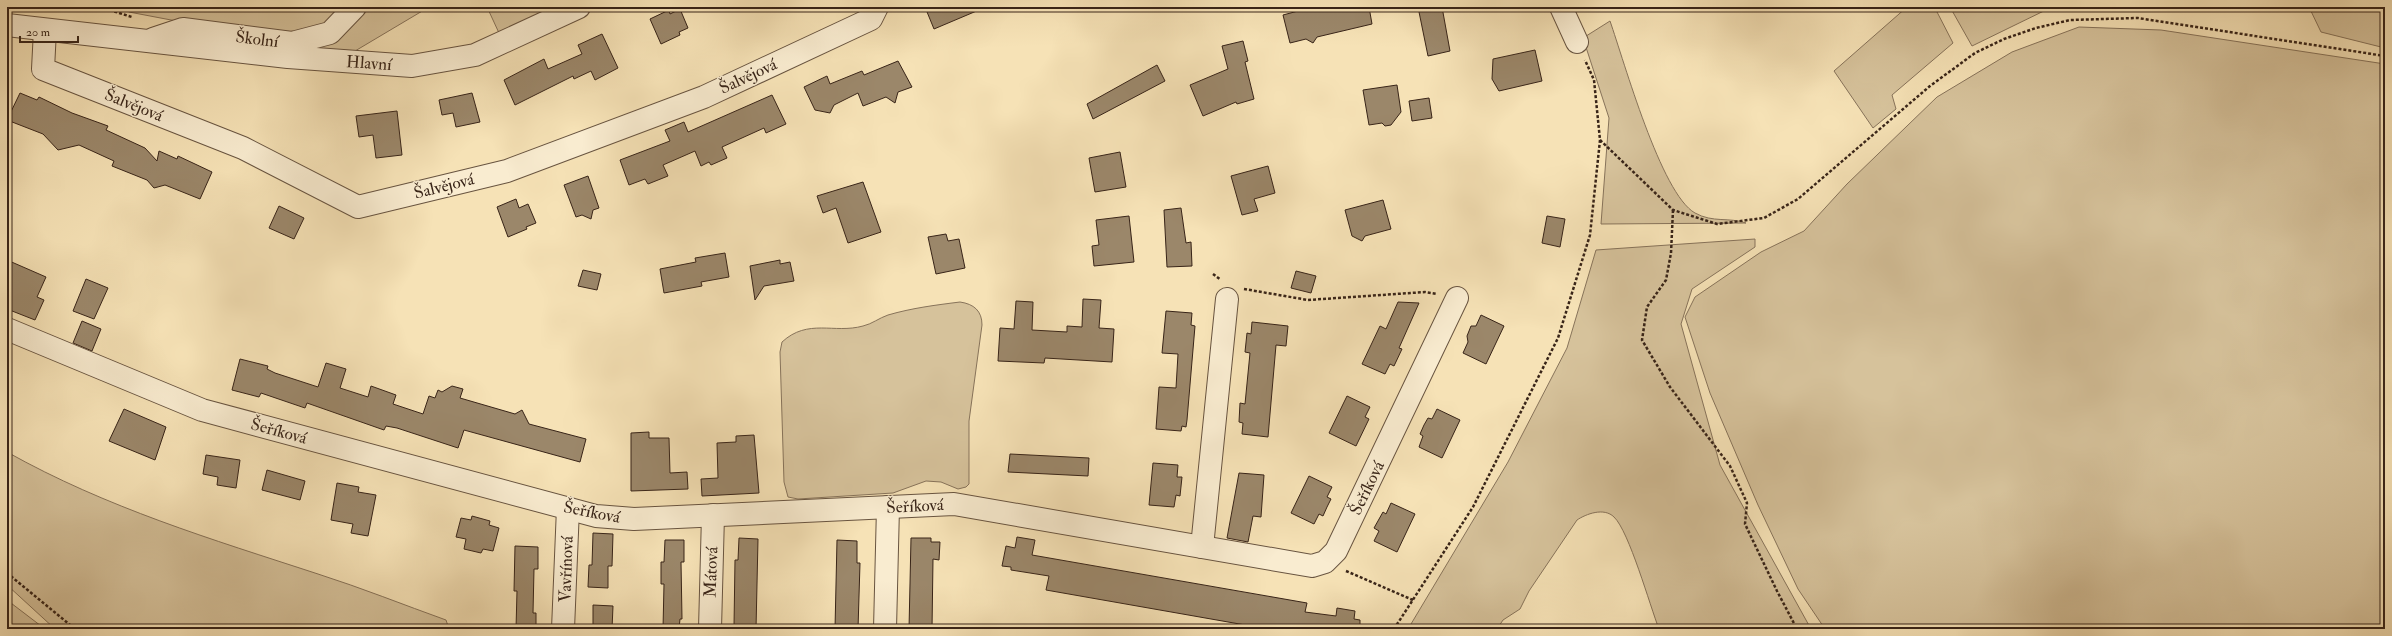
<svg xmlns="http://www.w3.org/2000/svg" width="2392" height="636" viewBox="0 0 2392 636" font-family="'IM FELL Double Pica',serif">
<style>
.green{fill:#d6c29b;stroke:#87735a}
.building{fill:#9b876a;stroke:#382418}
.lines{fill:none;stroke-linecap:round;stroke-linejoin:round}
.street-casing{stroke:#685440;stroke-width:24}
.path{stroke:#382418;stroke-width:2.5;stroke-dasharray:3 2;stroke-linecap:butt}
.street{stroke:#f9ecd0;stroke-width:22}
.labels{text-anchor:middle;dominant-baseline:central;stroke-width:3;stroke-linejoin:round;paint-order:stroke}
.street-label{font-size:17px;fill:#382418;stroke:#f9ecd0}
</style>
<rect width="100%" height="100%" fill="#f6e2b6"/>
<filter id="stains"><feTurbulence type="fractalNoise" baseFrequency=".005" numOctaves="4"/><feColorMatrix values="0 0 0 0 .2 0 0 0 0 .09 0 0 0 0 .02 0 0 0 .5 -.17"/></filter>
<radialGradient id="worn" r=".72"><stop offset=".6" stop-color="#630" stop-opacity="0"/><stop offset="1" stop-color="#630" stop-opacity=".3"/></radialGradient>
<g class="green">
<polygon points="122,7 429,7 350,54 129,12"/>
<polygon points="487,7 554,7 499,33"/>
<polygon points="1907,7 1941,7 1936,10 1953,43 1892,95 1896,109 1873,128 1834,71"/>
<polygon points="1950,7 2052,7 1972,46"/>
<polygon points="2309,7 2385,7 2385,48 2321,32"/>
<path d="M1610 21C1624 61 1661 194 1695 213 1713 223 1729 217 1746 223L1601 224 1609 118 1583 38Z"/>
<polygon points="2079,27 2161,30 2385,64 2385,629 1825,629 1798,589 1758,505 1710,393 1685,317 1695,297 1761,252 1804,231 1847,184 1937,97 2012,52"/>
<path d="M1755 239V247L1692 289 1681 324 1720 465 1811 629H1659C1650 606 1629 531 1614 517 1604 507 1586 514 1577 520L1529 591 1520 609 1503 620 1497 629H1408L1508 462 1567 348 1596 250Z"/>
<path d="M960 302C974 304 982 311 982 325L969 421V484L966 487 958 489 941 482 926 481 893 493 798 499 788 497 784 482 780 352 782 342C808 318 834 334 863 326 872 324 879 318 888 315 912 308 936 305 960 302Z"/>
<path d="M7 452C107 508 211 539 318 574 362 588 404 605 446 620L449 629H55L7 585Z"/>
<polygon points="7,600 45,629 7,629"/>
</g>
<g class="building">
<polygon points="925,7 986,7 934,29"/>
<polygon points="1313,7 1369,7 1372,24 1317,37 1313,43 1306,39 1290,43 1283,15"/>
<polygon points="1418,7 1442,7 1450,51 1428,56"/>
<polygon points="680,9 688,28 679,32 680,35 661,44 650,19 669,10 670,14"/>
<polygon points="602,34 618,68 595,80 591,71 574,79 573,76 515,105 504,80 544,59 548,69 582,54 578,45"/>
<polygon points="1243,41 1248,61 1245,62 1254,99 1237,104 1236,102 1203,116 1190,85 1228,69 1222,46"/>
<polygon points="1535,50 1542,81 1499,91 1492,79 1493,59"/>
<polygon points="898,61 912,87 898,92 895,103 886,97 863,106 858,93 834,105 830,113 815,110 804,87 827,76 830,84 862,71 864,75"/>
<polygon points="1157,65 1165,81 1093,119 1087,104"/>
<polygon points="1397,85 1401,112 1391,125 1385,126 1382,123 1369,125 1363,90"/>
<polygon points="20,93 37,100 39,97 72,113 108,126 106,130 145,148 157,161 159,151 177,159 178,156 212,172 200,199 165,185 154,188 147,180 112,166 114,161 79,145 58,150 43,134 7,120"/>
<polygon points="472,93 480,122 456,127 453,113 442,115 439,100"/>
<polygon points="772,95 786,124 766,133 764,128 722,147 727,158 711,165 709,162 701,166 695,151 663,165 668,176 648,184 645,179 629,185 620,160 670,141 665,130 684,122 688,132"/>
<polygon points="1429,98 1432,118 1412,121 1409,101"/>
<polygon points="397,111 402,155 376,158 373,135 359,137 356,116"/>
<polygon points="1120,152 1126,187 1095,192 1089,158"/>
<polygon points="1268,166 1275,193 1254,199 1258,211 1242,215 1231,176"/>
<polygon points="588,176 599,208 593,210 591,219 582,215 576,217 564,185"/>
<polygon points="863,182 881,232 848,243 836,208 823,213 817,196"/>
<polygon points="516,199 519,208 528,204 536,223 526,227 527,229 508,237 497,207"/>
<polygon points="1383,200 1391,229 1365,236 1362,241 1352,236 1345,210"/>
<polygon points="279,206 304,218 294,239 269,228"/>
<polygon points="1181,208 1186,243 1191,242 1192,266 1167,267 1164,210"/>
<polygon points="1129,216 1134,262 1094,266 1092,246 1099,245 1096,220"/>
<polygon points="1547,216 1565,219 1560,247 1542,243"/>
<polygon points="946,234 948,241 959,239 965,268 936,274 928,237"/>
<polygon points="725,253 729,277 701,282 702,286 664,293 660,269 696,262 695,258"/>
<polygon points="7,260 46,277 37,297 44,300 35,320 7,309"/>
<polygon points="780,260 780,264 790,262 794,281 764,286 755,300 750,266"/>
<polygon points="583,270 601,274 597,290 578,286"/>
<polygon points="1296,271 1316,276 1311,293 1291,288"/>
<polygon points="86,279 108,288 94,319 73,311"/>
<polygon points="1083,299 1101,300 1099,328 1114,329 1112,362 1045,358 1044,363 998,361 1000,328 1014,329 1016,301 1033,302 1032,330 1067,332 1067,326 1082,327"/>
<polygon points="1398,302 1419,303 1399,348 1402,349 1394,366 1390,364 1385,374 1362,364 1380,326 1386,329"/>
<polygon points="1166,311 1192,313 1191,325 1195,326 1187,420 1186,427 1182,426 1181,431 1156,429 1159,387 1176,388 1178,354 1162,353"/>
<polygon points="1481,315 1504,326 1486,364 1463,353 1468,342 1467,336 1471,326 1476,326"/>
<polygon points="82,321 101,329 92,351 73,343"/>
<polygon points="1252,322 1288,326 1286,346 1276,345 1268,437 1242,434 1243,423 1239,422 1240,403 1245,404 1250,353 1245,352 1247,333 1251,334"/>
<polygon points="240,359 268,366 267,369 275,373 318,387 326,363 346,369 340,388 368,397 371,386 396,395 393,404 423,414 429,396 435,398 438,390 442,392 452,386 463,389 460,398 515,414 522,410 529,424 586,439 580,462 464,430 458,448 397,428 386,426 384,430 307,403 305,408 261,393 259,397 232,390"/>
<polygon points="1347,396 1370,407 1365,417 1369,419 1356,446 1329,433"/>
<polygon points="124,409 166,427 155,460 109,441"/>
<polygon points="1437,409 1460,420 1442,458 1419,447 1423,436 1420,434 1424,425 1428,418 1432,419"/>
<polygon points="649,432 649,438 669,438 670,473 687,472 688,489 631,491 631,433"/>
<polygon points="754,435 759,493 702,496 701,479 718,478 717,443 736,442 736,436"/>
<polygon points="1010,454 1089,458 1088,476 1008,472"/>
<polygon points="206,455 240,460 236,488 217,485 218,477 203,474"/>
<polygon points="1153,463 1178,465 1177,477 1182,477 1180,496 1176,495 1174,507 1149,505"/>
<polygon points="267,470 305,481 300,500 262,490"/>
<polygon points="1239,473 1264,475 1261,517 1253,516 1248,542 1227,538"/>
<polygon points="1309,476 1332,487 1327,497 1331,499 1327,507 1323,516 1319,514 1314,524 1291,513"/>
<polygon points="337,483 359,487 358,492 376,495 368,536 351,533 353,524 331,520"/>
<polygon points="1391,503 1415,514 1397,552 1374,541 1379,531 1374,528 1383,512 1386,514"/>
<polygon points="472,516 490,521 489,525 499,528 493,551 483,549 481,553 464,549 466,539 456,537 461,518 471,520"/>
<polygon points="593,533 613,534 612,566 608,566 608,588 588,587 589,565 592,565"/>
<polygon points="1017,537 1035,540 1032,555 1307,603 1305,612 1336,616 1337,608 1355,611 1354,619 1360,620 1360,629 1268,629 1046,590 1049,576 1011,570 1011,567 1002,566 1006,546 1015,548"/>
<polygon points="739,538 758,539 756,629 736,629 736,626 734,626 735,560 738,560"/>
<polygon points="911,538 931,538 931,542 940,542 939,560 933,559 932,629 909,629"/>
<polygon points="665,540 684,540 684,562 681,562 682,619 680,619 679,629 663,629 664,584 661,584 661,562 664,562"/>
<polygon points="837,540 857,541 857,563 860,563 858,629 835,629"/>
<polygon points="515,546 538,547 538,569 534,569 533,613 536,613 536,629 516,629 517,591 514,591"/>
<polygon points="593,605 613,606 612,629 593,628"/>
</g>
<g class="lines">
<defs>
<g id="street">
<polyline points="1561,7 1577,42"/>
<polyline points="7,25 288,57 412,66 475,55 579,7"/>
<polyline points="45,30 43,69 243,148 358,207 507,171 704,97 871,19 877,7"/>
<polyline points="153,39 183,29 292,43 330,33 355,7"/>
<polyline points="7,329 202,410 596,516 634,519 954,504 1312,566 1325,562 1336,551 1457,298"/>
<polyline points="1202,547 1227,299"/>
<polyline points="563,629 568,508"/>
<polyline points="710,629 713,515"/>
<polyline points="885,629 888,507"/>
</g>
</defs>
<use href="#street" class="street-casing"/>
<g class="path">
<polyline points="100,7 132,17"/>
<polyline points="1600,140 1673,210 1717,224 1764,218 1798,199 1930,86 1975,53 2004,39 2036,28 2070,20 2138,18 2385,56"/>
<polyline points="1673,210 1671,253 1666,280 1647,307 1642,340 1670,387 1730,466 1747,503 1745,524 1777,591 1797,629"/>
<polyline points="1213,274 1221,280"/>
<polyline points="1244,289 1308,300 1425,292 1437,294"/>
<polyline points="1346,571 1413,600"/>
<polyline points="7,573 75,629"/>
<polyline points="1394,629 1473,507 1558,338 1590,235 1600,140 1594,80 1585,60"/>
</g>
<use href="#street" class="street"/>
</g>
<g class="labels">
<g class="street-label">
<text transform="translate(257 39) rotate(7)">Školní</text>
<text transform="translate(369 63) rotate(4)">Hlavní</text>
<text transform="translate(748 76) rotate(-25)">Šalvějová</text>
<text transform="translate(134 105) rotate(22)">Šalvějová</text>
<text transform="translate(444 186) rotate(-14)">Šalvějová</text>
<text transform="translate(279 431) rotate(15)">Šeříková</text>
<text transform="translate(1367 488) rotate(-64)">Šeříková</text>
<text transform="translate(915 506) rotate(-3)">Šeříková</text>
<text transform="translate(592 512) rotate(11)">Šeříková</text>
<text transform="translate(566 569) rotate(-88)">Vavřínová</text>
<text transform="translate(711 572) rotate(-88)">Mátová</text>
</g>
</g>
<rect width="2392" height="636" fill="none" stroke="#f6e2b6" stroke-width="24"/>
<rect x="8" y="8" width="2376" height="620" fill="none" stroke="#382418" stroke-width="2"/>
<rect x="12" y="12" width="2368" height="612" fill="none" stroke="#382418"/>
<path d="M20 36v6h58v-6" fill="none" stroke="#382418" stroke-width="2"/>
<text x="26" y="36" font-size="12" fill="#382418" stroke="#f9ecd0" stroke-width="3" paint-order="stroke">20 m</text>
<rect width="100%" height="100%" filter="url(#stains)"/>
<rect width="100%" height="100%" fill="url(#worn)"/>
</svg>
